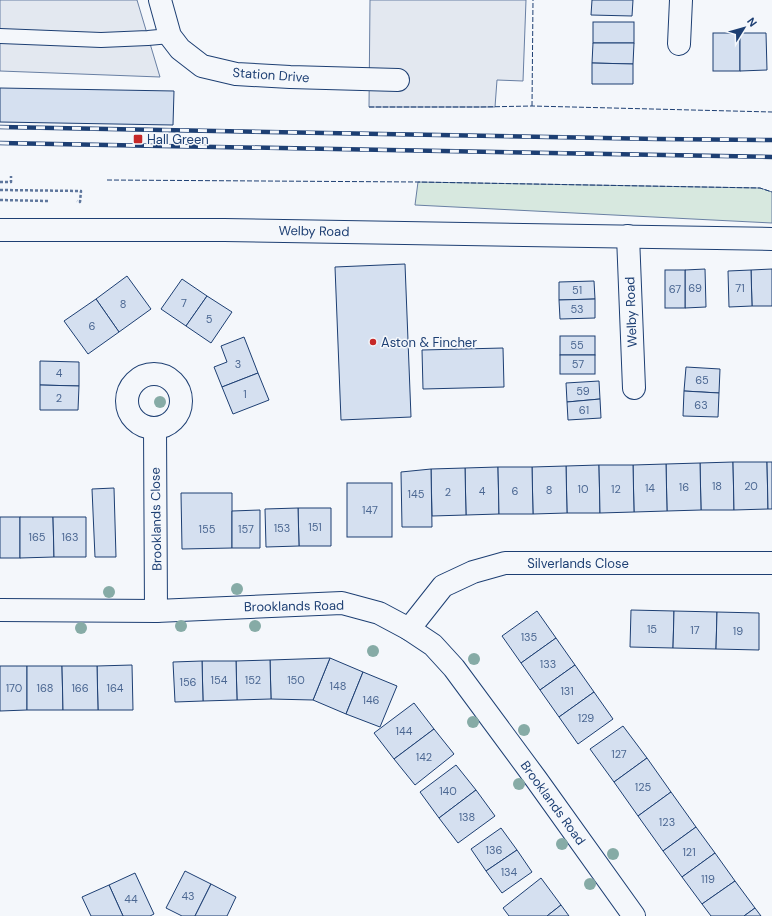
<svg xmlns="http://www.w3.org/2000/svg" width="772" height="916" viewBox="0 0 772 916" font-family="'DM Sans',sans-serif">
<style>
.green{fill:#d7e8df;stroke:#687fa3}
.parking{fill:#e3e8f0;stroke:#687fa3}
.building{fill:#d5e0f0;stroke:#1d3f73}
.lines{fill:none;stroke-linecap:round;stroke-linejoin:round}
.service-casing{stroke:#1d3f73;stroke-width:16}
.minor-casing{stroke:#1d3f73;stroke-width:24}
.path{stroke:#5e769c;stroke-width:2.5;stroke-dasharray:3 2;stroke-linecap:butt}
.service{stroke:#f4f7fb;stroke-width:14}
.minor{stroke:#f4f7fb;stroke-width:22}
.rail-casing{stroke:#1d3f73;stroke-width:4.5}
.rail{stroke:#f4f7fb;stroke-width:3;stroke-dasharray:9;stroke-linecap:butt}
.fence{stroke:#1d3f73;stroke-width:1;stroke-dasharray:5 2;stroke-linecap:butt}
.tree{fill:#86aba6}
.poi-dot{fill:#c62828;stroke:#f4f7fb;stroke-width:1.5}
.labels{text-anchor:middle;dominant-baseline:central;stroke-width:3;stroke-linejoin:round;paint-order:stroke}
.number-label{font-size:11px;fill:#4b6792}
.street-label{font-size:13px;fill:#1d3f73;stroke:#f4f7fb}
.poi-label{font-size:13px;fill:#1d3f73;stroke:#f4f7fb;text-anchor:start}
</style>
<rect width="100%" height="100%" fill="#f4f7fb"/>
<polygon class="green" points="418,182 760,188 772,192 772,223 415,205"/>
<g class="parking">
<polygon points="0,0 137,0 160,77 0,71"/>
<polygon points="370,0 526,0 523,81 497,80 495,107 369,107"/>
</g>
<g class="building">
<polygon points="592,0 633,0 632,16 591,15"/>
<rect x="593" y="22" width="41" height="21"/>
<rect x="713" y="33" width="27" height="38"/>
<polygon points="740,33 766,33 767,70 740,71"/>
<polygon points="593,43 634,43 633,64 592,63"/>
<polygon points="592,63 633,64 633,84 592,84"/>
<polygon points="0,88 174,91 173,125 0,122"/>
<polygon points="405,264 411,417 341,420 335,267"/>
<polygon points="705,269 706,307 685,308 685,270"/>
<polygon points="772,269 772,306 752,306 751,270"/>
<rect x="665" y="270" width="20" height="38"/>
<polygon points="751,270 752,306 729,307 728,271"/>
<polygon points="127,276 151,309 119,332 96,299"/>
<polygon points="182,279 207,296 186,326 161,309"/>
<polygon points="594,281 595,299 559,300 559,282"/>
<polygon points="207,296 232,312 211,343 186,326"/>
<polygon points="96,299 119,332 88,354 64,321"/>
<polygon points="595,299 595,318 560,319 559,300"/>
<rect x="560" y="336" width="35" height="19"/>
<polygon points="244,337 258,373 222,387 214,367 227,362 221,346"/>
<polygon points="503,348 504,387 423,389 422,350"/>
<rect x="560" y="355" width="35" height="19"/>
<polygon points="40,361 79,362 79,386 40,385"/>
<polygon points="686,367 720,369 719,393 684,391"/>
<polygon points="258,373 269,400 233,414 222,387"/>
<polygon points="599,381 600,399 567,402 566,383"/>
<polygon points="40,385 79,386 78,410 40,410"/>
<polygon points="684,391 719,393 718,417 683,416"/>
<polygon points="600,399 601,418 568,420 567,402"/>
<polygon points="733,462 734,510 701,510 700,463"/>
<polygon points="733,462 767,462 768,509 734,510"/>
<polygon points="767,462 772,462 772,509 768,509"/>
<polygon points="700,463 701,510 667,511 666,464"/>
<polygon points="666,464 667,511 634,512 633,465"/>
<polygon points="599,465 600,513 567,513 566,466"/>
<polygon points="599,465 633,465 634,512 600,513"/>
<polygon points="566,466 567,513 533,514 532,467"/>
<polygon points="498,467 499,514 466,515 465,468"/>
<polygon points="498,467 532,467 533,514 499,514"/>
<polygon points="465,468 466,515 432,516 431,469"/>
<polygon points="431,469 432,527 402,527 401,472"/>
<rect x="347" y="483" width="45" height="54"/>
<polygon points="114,488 116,557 95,557 92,489"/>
<polygon points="181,493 232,493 232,548 182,549"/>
<polygon points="298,508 331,508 331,546 299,546"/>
<polygon points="298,508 299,546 266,547 265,509"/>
<polygon points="260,510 260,548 232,548 232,511"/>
<rect x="0" y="517" width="20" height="41"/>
<polygon points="20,517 53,517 54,557 20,558"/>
<polygon points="53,517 86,517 86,557 54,557"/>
<polygon points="631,610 674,611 673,648 630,647"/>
<polygon points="537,611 556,638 521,663 502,636"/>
<polygon points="674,611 717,612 716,649 673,648"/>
<polygon points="717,612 759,613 759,650 716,649"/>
<polygon points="556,638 575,665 540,690 521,663"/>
<polygon points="330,658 363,672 346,714 313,700"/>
<polygon points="330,658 313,700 271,699 270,660"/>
<polygon points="270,660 271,699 237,700 236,661"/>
<polygon points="202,661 236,661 237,700 203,701"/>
<polygon points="202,661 203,701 175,702 173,662"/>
<polygon points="132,665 133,710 98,710 97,666"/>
<polygon points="575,665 594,692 559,717 540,690"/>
<polygon points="0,666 27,666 27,710 0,711"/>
<polygon points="27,666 62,666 63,710 27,710"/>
<polygon points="62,666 97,666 98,710 63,710"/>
<polygon points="363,672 397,686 380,727 346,714"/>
<polygon points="594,692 613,719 578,744 559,717"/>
<polygon points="414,703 434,729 394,759 374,733"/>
<polygon points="623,726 647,758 614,782 590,749"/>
<polygon points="434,729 454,754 415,785 394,759"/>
<polygon points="647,758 671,792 638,816 614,782"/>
<polygon points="456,765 476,790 439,818 420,792"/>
<polygon points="476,790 495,816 458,843 439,818"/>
<polygon points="671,792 696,827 663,851 638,816"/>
<polygon points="696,827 715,853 682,877 663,851"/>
<polygon points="501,828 517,850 486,871 471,849"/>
<polygon points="517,850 532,872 502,893 486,871"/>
<polygon points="715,853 735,881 702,904 682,877"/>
<polygon points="185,871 211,884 195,916 182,916 166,908"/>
<polygon points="135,873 154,914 150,916 123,916 109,885"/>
<polygon points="541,878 561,905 547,916 509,916 503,908"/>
<polygon points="735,881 755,908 744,916 711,916 702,904"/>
<polygon points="211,884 236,897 227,916 195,916"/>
<polygon points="109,885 123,916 91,916 82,897"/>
<polygon points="561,905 569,916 547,916"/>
<polygon points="755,908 761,916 744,916"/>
</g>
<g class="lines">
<defs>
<polyline id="service" points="0,36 101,40 148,38 170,36"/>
<g id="minor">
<polyline points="160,0 170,36 180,49 202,66 236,74 290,77 398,80"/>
<polyline points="679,44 681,0"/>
<polyline points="0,230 224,230 772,239"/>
<polyline points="628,236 634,388"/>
<circle cx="154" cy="401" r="27"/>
<polyline points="155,428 156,611"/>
<polyline points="0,610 156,611 342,603 379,613 409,629 433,645 454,668 536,779 634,916"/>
<polyline points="409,629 443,586 473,572 505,563 772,563"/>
</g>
</defs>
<use href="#service" class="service-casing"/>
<use href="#minor" class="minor-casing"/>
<g class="path">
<polyline points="0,182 11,182 11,176"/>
<polyline points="0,190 81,191 80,202 77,201"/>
<polyline points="0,200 48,201"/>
</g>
<use href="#service" class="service"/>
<use href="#minor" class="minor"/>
<defs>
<g id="rail">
<polyline points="0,127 658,139 772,140"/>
<polyline points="0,143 772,157"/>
</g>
</defs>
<use href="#rail" class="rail-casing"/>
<use href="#rail" class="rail"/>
<g class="fence">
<polyline points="532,106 533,0"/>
<polyline points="369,107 481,107 532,106 772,112"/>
<polyline points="107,180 418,182 760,188 772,192"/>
</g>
</g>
<g class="tree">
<circle cx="160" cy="402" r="6"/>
<circle cx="237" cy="589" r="6"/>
<circle cx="109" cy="592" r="6"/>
<circle cx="181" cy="626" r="6"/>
<circle cx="255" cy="626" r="6"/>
<circle cx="81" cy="628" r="6"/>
<circle cx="373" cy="651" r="6"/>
<circle cx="474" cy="659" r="6"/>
<circle cx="473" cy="722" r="6"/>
<circle cx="524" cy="730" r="6"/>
<circle cx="519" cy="784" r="6"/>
<circle cx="562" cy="844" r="6"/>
<circle cx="613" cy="854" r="6"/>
<circle cx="590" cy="884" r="6"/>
</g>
<g class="poi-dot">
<rect x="133" y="134" width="10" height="10" rx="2"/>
<circle cx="373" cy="342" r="4"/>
</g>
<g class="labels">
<g class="number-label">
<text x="695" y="288">69</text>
<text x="740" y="288">71</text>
<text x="675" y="289">67</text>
<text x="577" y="290">51</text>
<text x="184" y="303">7</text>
<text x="123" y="304">8</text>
<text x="577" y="309">53</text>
<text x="209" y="319">5</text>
<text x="92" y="326">6</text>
<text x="577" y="345">55</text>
<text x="238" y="364">3</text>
<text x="578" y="364">57</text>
<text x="59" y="373">4</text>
<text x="702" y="380">65</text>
<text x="583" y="391">59</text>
<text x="245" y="394">1</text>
<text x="59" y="398">2</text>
<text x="701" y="405">63</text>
<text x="584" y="410">61</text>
<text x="717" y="486">18</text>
<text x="751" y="486">20</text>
<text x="684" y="487">16</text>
<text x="650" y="488">14</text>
<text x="583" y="489">10</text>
<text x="616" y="489">12</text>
<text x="549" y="490">8</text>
<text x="482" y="491">4</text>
<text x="515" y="491">6</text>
<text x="448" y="492">2</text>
<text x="416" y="494">145</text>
<text x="370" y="510">147</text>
<text x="315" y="527">151</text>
<text x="282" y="528">153</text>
<text x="207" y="529">155</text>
<text x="246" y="529">157</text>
<text x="37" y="537">165</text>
<text x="70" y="537">163</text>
<text x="652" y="629">15</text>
<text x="695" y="630">17</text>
<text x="738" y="631">19</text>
<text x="529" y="637">135</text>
<text x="548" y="664">133</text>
<text x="219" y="680">154</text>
<text x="253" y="680">152</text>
<text x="296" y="680">150</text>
<text x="188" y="682">156</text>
<text x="338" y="686">148</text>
<text x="14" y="688">170</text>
<text x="45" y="688">168</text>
<text x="80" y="688">166</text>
<text x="115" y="688">164</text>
<text x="567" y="691">131</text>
<text x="371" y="700">146</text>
<text x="586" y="718">129</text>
<text x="404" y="731">144</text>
<text x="619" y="754">127</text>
<text x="424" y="757">142</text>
<text x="643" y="787">125</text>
<text x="448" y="791">140</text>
<text x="467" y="817">138</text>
<text x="667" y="822">123</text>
<text x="494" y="850">136</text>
<text x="689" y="852">121</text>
<text x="509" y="872">134</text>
<text x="708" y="879">119</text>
<text x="188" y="896">43</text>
<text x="131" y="899">44</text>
</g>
<g class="street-label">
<text transform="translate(271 75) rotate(4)">Station Drive</text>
<text transform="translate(314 231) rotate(1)">Welby Road</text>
<text transform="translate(631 312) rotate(-92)">Welby Road</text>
<text transform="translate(156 519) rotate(-91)">Brooklands Close</text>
<text x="578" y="563">Silverlands Close</text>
<text transform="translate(294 606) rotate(-1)">Brooklands Road</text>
<text transform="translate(553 803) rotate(54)">Brooklands Road</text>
</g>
<g class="poi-label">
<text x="147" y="139">Hall Green</text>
<text x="381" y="342">Aston &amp; Fincher</text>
</g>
</g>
<g transform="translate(744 28) rotate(53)" stroke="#f4f7fb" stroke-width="3" paint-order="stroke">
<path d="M0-3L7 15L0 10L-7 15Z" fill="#1d3f73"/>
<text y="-6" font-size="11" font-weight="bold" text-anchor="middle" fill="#1d3f73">N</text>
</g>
</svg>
